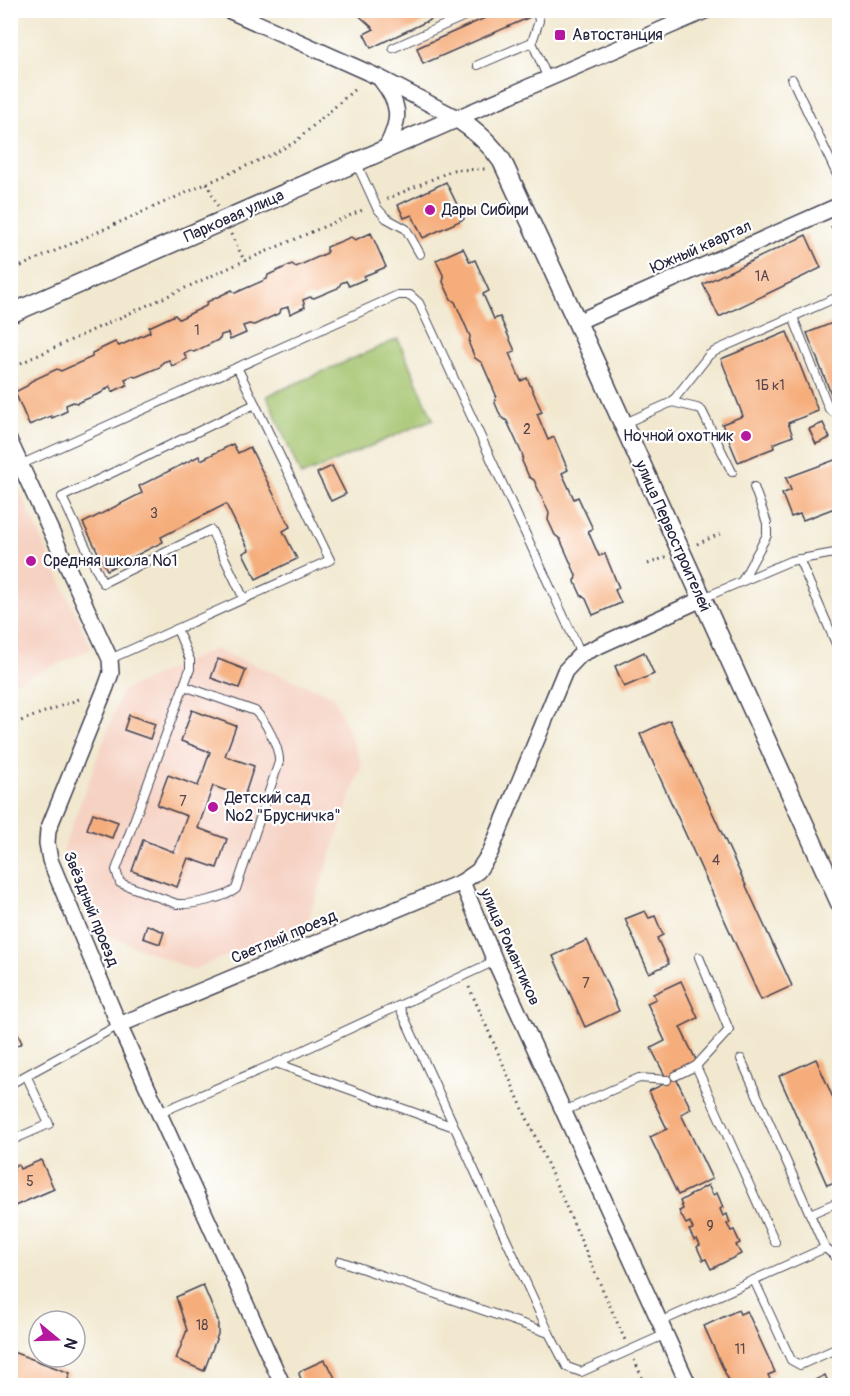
<svg xmlns="http://www.w3.org/2000/svg" width="850" height="1396" viewBox="0 0 850 1396" font-family="Pangolin,sans-serif">
<style>
.built{fill:#f6d2c3}
.green{fill:#a2c26b;stroke:#627253;stroke-width:1.5}
.building{fill:#f6ad7c}
.lines{fill:none;stroke-linecap:round;stroke-linejoin:round}
.service-casing{stroke:#414051;stroke-width:10}
.minor-casing{stroke:#414051;stroke-width:18}
.tertiary-casing{stroke:#414051;stroke-width:21}
.path{stroke:#414051;stroke-width:3;stroke-dasharray:1.5 4.5;stroke-linecap:butt}
.service{stroke:#fff;stroke-width:8}
.minor{stroke:#fff;stroke-width:15}
.tertiary{stroke:#fff;stroke-width:18}
.poi-dot{fill:#b5179e;stroke:#fff;stroke-width:2}
.labels{text-anchor:middle;dominant-baseline:central;stroke-width:4.5;stroke-linejoin:round;paint-order:stroke}
.number-label{font-size:14px;fill:#57454b}
.poi-label{font-size:16px;fill:#22223b;stroke:#fff;text-anchor:start}
.street-label{font-size:16px;fill:#22223b;stroke:#fff}
</style>
<rect width="100%" height="100%" fill="#fff"/>
<filter id="ink" filterUnits="userSpaceOnUse"><feTurbulence type="fractalNoise" baseFrequency=".0167" numOctaves="2"/><feDisplacementMap in="SourceGraphic" scale="12" xChannelSelector="R" yChannelSelector="G"/><feConvolveMatrix kernelMatrix="1 2 1 2 8 2 1 2 1" color-interpolation-filters="sRGB"/></filter>
<filter id="wash" filterUnits="userSpaceOnUse"><feTurbulence type="fractalNoise" baseFrequency=".008" numOctaves="4" result="noise"/><feDisplacementMap in="SourceGraphic" scale="24" xChannelSelector="R" yChannelSelector="G"/><feGaussianBlur stdDeviation="1.35" result="paint"/><feColorMatrix in="noise" values="0 0 0 0 0 0 0 0 0 0 0 0 0 0 0 0 0 1.4 0 .05"/><feComposite in="paint" operator="in"/></filter>
<g filter="url(#wash)">
<rect width="100%" height="100%" fill="#f1e8cf"/>
<g class="built">
<polygon points="11,472 92,649 11,684 10,684"/>
<polygon points="214,649 333,696 362,764 307,923 192,970 101,932 63,850 122,691"/>
</g>
<polygon class="green" points="398,339 433,419 301,476 267,396"/>
<g id="blocks">
<g class="building">
<polygon points="353,10 402,10 406,14 413,10 451,10 371,48 364,34 374,29"/>
<polygon points="503,10 527,10 530,17 423,64 417,48"/>
<polygon points="446,182 464,219 423,238 412,215 404,218 398,205"/>
<polygon points="840,223 840,244 831,227"/>
<polygon points="371,233 386,267 364,276 365,279 349,286 346,281 341,283 338,288 314,298 310,297 303,300 305,307 290,314 288,307 281,309 280,313 254,325 249,324 243,326 246,333 230,340 228,333 221,335 220,339 194,352 190,350 184,353 187,359 172,366 169,360 163,362 160,367 136,377 132,376 125,379 127,385 112,392 110,386 101,393 77,403 73,402 66,405 67,411 52,418 51,416 29,425 15,392 27,386 31,381 57,369 61,371 92,357 92,353 115,342 119,346 150,332 149,327 175,315 179,319 206,306 207,302 232,290 235,293 267,279 268,275 292,264 296,267 327,253 327,247 351,237 355,240"/>
<polygon points="806,235 821,268 719,317 703,284"/>
<polygon points="463,248 470,262 475,260 489,291 483,294 494,319 500,317 515,351 509,353 521,381 527,378 542,412 537,414 548,440 554,437 568,470 562,473 574,499 578,497 593,529 588,531 599,556 605,554 619,588 615,590 621,603 593,615 586,599 581,595 575,582 576,575 560,539 555,535 548,520 549,513 534,480 529,477 522,461 523,456 507,421 501,417 495,403 496,395 482,363 475,358 469,344 470,336 455,302 451,299 443,282 444,277 436,260"/>
<polygon points="840,320 840,402 835,404 807,333"/>
<polygon points="787,332 818,411 788,423 793,436 773,444 774,448 738,462 722,424 743,416 721,359"/>
<polygon points="823,423 830,438 816,444 809,429"/>
<polygon points="233,444 238,453 250,447 290,527 283,531 297,559 256,579 243,553 249,550 226,504 161,537 163,542 107,570 83,523 142,493 139,486 199,456 201,460"/>
<polygon points="840,458 840,506 803,520 800,514 791,517 782,494 791,490 786,478"/>
<polygon points="332,466 346,494 331,501 317,473"/>
<polygon points="644,652 654,674 624,687 615,666"/>
<polygon points="218,659 246,670 239,688 211,678"/>
<polygon points="192,710 236,726 225,756 254,766 244,797 213,786 198,828 227,839 217,868 188,858 177,887 132,871 143,840 174,852 187,816 157,805 168,775 198,786 210,752 181,741"/>
<polygon points="129,715 155,724 150,739 124,730"/>
<polygon points="670,720 792,986 761,1000 640,734"/>
<polygon points="93,813 118,822 112,838 87,829"/>
<polygon points="645,911 649,918 655,916 663,935 657,938 669,964 649,973 625,919"/>
<polygon points="147,925 164,932 160,944 143,938"/>
<polygon points="587,940 619,1011 585,1027 553,956"/>
<polygon points="681,981 698,1018 680,1027 697,1062 674,1074 691,1109 681,1114 712,1179 678,1195 650,1137 667,1129 649,1091 668,1082 651,1048 665,1041 647,1003 656,999 653,994"/>
<polygon points="10,1017 22,1043 10,1049"/>
<polygon points="816,1059 840,1114 840,1180 827,1185 779,1076"/>
<polygon points="41,1160 54,1189 10,1208 10,1173 14,1171 12,1167 18,1164 20,1169"/>
<polygon points="708,1185 713,1195 717,1193 723,1207 720,1209 723,1216 727,1214 730,1223 727,1224 731,1231 734,1230 740,1243 736,1245 741,1254 711,1269 706,1259 703,1260 697,1247 700,1245 697,1239 694,1240 689,1230 693,1229 690,1222 686,1224 679,1211 683,1209 680,1201"/>
<polygon points="203,1285 218,1321 218,1334 204,1371 176,1359 187,1330 176,1297"/>
<polygon points="738,1310 740,1314 747,1311 775,1372 768,1375 773,1386 731,1386 704,1326"/>
<polygon points="10,1351 70,1373 66,1386 10,1386"/>
<polygon points="324,1360 326,1364 328,1364 339,1386 304,1386 299,1374 300,1371"/>
<polygon points="825,1375 830,1386 803,1386"/>
</g>
</g>
</g>
<g filter="url(#ink)">
<use href="#blocks" fill-opacity="0" stroke="#414051" stroke-width="1.5"/>
<g class="lines">
<defs>
<g id="service">
<polyline points="537,10 539,21 532,42 548,79"/>
<polyline points="393,48 478,10"/>
<polyline points="478,65 532,42"/>
<polyline points="792,79 840,181"/>
<polyline points="356,162 377,208 386,218 406,229 420,254"/>
<polyline points="793,317 829,409 840,417"/>
<polyline points="237,367 255,404 62,497 103,583 211,530 244,599"/>
<polyline points="672,402 697,408 702,411 732,472"/>
<polyline points="623,424 672,402 709,355 719,349 840,296"/>
<polyline points="22,464 398,295 410,295 419,303 581,654"/>
<polyline points="799,559 840,653"/>
<polyline points="742,581 767,535 767,523 754,487"/>
<polyline points="703,598 790,561 840,552"/>
<path d="M177 629 190 660V669L116 870 120 883 177 904C192 905 225 898 236 889L279 762C280 748 265 720 255 711L184 686"/>
<polyline points="110,659 330,560 255,404"/>
<polyline points="399,1006 549,1333 567,1367 581,1372 666,1334"/>
<polyline points="741,1059 825,1248"/>
<polyline points="276,1063 454,1127"/>
<polyline points="696,1066 775,1242"/>
<polyline points="675,1076 696,1066 729,1030 699,957"/>
<polyline points="10,1084 119,1025"/>
<polyline points="564,1111 639,1078 667,1080"/>
<polyline points="159,1113 276,1063 495,961"/>
<polyline points="10,1141 49,1124 27,1077"/>
<polyline points="810,1214 840,1201"/>
<polyline points="340,1261 549,1333"/>
<polyline points="754,1280 791,1360 800,1365 840,1347"/>
<polyline points="660,1322 825,1248 840,1260"/>
</g>
<g id="minor">
<polyline points="228,10 378,77 457,118 707,10"/>
<path d="M381 80C401 105 401 120 386 148"/>
<polyline points="577,322 840,205"/>
<polyline points="10,442 110,659 111,673 106,687 48,830 47,843 50,860 119,1025 283,1386"/>
<polyline points="119,1025 462,882"/>
<polyline points="689,1386 495,961 462,882 478,871 490,853 565,671 581,654 702,599"/>
</g>
<path id="tertiary" d="M10 314 457 118C475 130 490 143 502 161L577 322 840 903"/>
</defs>
<use href="#service" class="service-casing"/>
<use href="#minor" class="minor-casing"/>
<use href="#tertiary" class="tertiary-casing"/>
<g class="path">
<polyline points="207,183 218,206"/>
<polyline points="387,199 453,170 485,169"/>
<polyline points="231,234 244,260"/>
<polyline points="10,271 273,154 295,142 356,88"/>
<polyline points="10,368 244,261 365,209"/>
<polyline points="697,544 722,533"/>
<polyline points="648,564 666,557"/>
<polyline points="10,725 82,698"/>
<polyline points="469,987 625,1340"/>
<polyline points="634,1360 646,1386"/>
</g>
<use href="#service" class="service"/>
<use href="#minor" class="minor"/>
<use href="#tertiary" class="tertiary"/>
</g>
</g>
<g class="poi-dot">
<rect x="554" y="29" width="12" height="12" rx="3"/>
<circle cx="430" cy="210" r="6"/>
<circle cx="746" cy="436" r="6"/>
<circle cx="31" cy="561" r="6"/>
<circle cx="213" cy="807" r="6"/>
</g>
<g class="labels">
<g class="number-label">
<text x="762" y="276">1А</text>
<text x="197" y="330">1</text>
<text x="770" y="385">1Б к1</text>
<text x="527" y="429">2</text>
<text x="154" y="513">3</text>
<text x="183" y="801">7</text>
<text x="716" y="860">4</text>
<text x="586" y="983">7</text>
<text x="30" y="1181">5</text>
<text x="710" y="1226">9</text>
<text x="202" y="1325">18</text>
<text x="740" y="1349">11</text>
</g>
<g class="poi-label">
<text x="572" y="35">Автостанция</text>
<text x="442" y="210">Дары Сибири</text>
<text x="734" y="436" text-anchor="end">Ночной охотник</text>
<text x="43" y="561">Средняя школа №1</text>
<text x="225" y="798">Детский сад<tspan x="225" dy="18">№2 "Брусничка"</tspan></text>
</g>
<g class="street-label">
<text transform="translate(234 216) rotate(-24)">Парковая улица</text>
<text transform="translate(701 247) rotate(-24)">Южный квартал</text>
<text transform="translate(673 536) rotate(66)">улица Первостроителей</text>
<text transform="translate(91 909) rotate(68)">Звёздный проезд</text>
<text transform="translate(284 937) rotate(-23)">Светлый проезд</text>
<text transform="translate(510 947) rotate(66)">улица Романтиков</text>
</g>
</g>
<rect width="850" height="1396" fill="none" stroke="#fff" stroke-width="36"/>
<g transform="translate(57 1339) rotate(109)"><circle r="28" fill="#ffffff" stroke="#a7a7b1" stroke-width="1.5"/>
<path d="M0-4.5L10 22L0 15L-10 22Z" fill="#b5179e"/>
<text y="-9" font-size="16" font-weight="bold" text-anchor="middle" fill="#22223b">N</text>
</g>
</svg>
